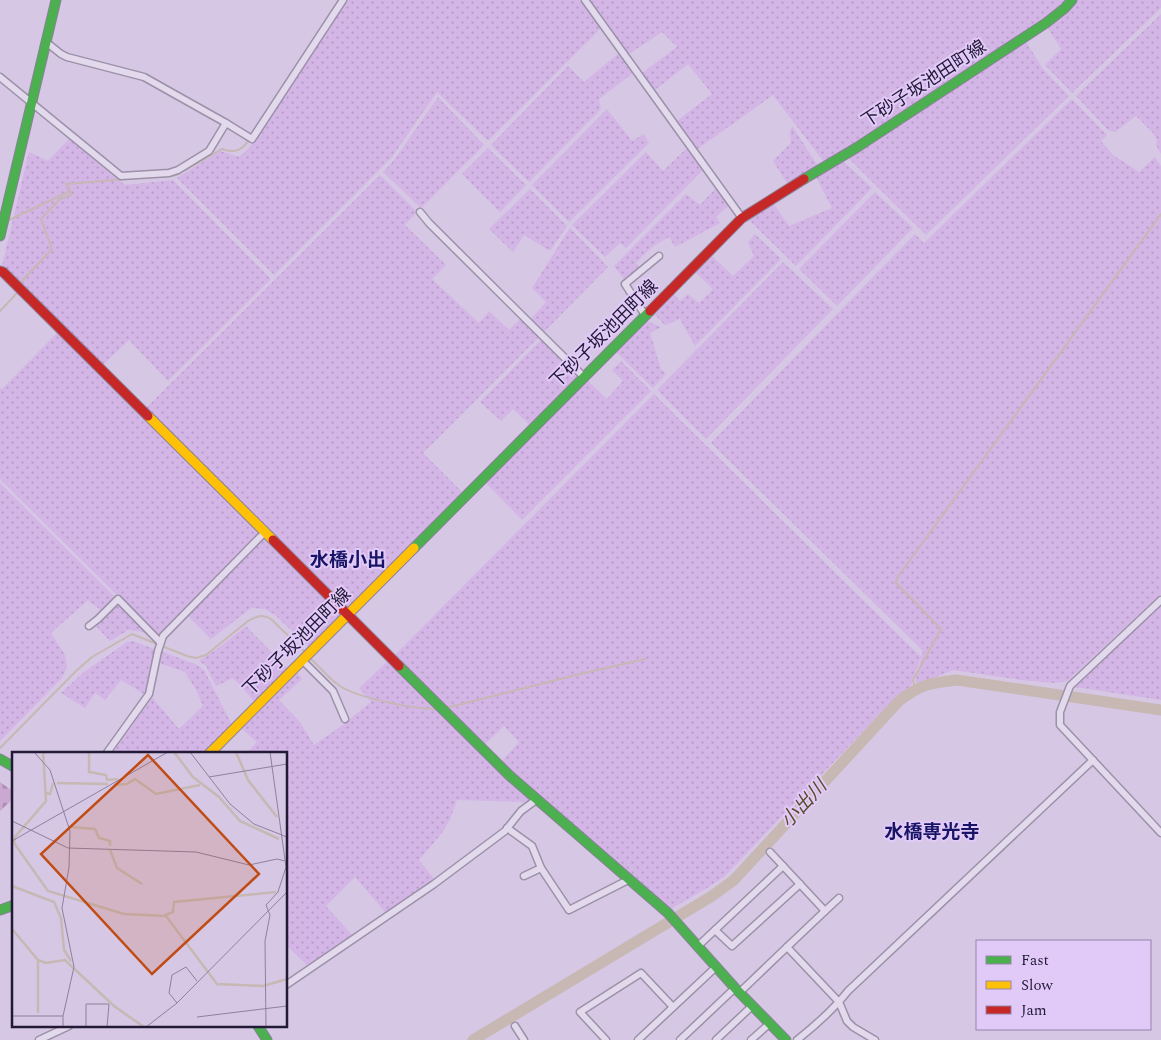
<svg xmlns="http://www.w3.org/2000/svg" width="1161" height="1040" viewBox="0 0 1161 1040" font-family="Spectral,'Noto Sans JP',serif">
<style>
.farmland{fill:url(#farmland-dots)}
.cemetery{fill:url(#cemetery-stones)}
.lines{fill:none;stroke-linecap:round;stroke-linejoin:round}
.stream{stroke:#c7b8b4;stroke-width:2}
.river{stroke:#c7b8b4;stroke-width:11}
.street-casing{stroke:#9b91a8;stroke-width:9}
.fast-casing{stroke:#8b8198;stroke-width:11}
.slow-casing{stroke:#8b8198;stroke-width:11}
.jam-casing{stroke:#8b8198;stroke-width:11}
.street{stroke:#e3d9ec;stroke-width:6}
.fast{stroke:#4caf50;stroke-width:9}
.slow{stroke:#ffc107;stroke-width:9}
.jam{stroke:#c62828;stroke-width:9}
.labels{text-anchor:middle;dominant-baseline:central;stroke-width:4;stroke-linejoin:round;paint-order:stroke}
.street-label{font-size:18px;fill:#221936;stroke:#e2caf8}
.neighbourhood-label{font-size:19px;font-weight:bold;fill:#181566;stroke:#e2caf8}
.water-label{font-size:19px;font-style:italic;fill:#584c27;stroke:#e2caf8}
.inset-river{fill:none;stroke:#c7b8b4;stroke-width:2.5}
.inset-road{fill:none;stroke:#8e819e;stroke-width:1}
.view{fill:#c04c14;fill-opacity:0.15;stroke:#c04c14;stroke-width:2.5}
.inset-edge{fill:none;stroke:#221936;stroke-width:2.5}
</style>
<defs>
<pattern id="farmland-dots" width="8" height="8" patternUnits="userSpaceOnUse" patternTransform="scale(1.25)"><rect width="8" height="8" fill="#d3b5e6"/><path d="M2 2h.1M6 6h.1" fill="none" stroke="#b59bc6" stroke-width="1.8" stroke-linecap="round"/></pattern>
<pattern id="cemetery-stones" width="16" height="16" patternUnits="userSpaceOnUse" patternTransform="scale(1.25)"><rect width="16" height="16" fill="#caa8d2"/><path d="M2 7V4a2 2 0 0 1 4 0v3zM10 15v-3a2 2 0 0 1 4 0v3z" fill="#ad90b5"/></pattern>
</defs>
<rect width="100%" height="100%" fill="#d6c7e4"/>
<g class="farmland">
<polygon points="345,0 581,0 601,28 488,141 437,92 392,157 274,275 177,178 220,151 239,157 249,148"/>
<polygon points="589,0 1066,0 1043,21 824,162 773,95 696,150 677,121 712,94 688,64 655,90 642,73 677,47 662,32 629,54"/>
<polygon points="1076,0 1161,0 1161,8 1072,93 1045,65 1061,49 1047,27 1067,13"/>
<polygon points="1161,14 1161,154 1156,145 1157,139 1153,133 1136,116 1115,132 1108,130 1076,96"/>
<polygon points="1026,42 1043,69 1069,96 926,235 848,158"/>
<polygon points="619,53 633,73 599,99 601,109 529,182 491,145 568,66 584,82"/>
<polygon points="438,97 484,145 421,208 383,172 395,159"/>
<polygon points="1072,99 1107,135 1101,141 1113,155 1139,172 1155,157 1161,166 1161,594 1067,681 1055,683 1021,680 953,670 923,683 915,682 923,651 711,443 915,234 924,243"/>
<polygon points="607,109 632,141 644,134 649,143 569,222 532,185"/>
<polygon points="792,126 818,166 787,183 773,161 791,143 790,132"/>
<polygon points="69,139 125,185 173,180 271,279 168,381 129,340 102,366 2,266 29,152 48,161"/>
<polygon points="488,148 526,185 500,212 462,174"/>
<polygon points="687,148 703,170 626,248 620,243 605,257 572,225 646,152 663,171"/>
<polygon points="843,161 872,188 796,266 749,220 773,203 789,226 832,208 816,177"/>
<polygon points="380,175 417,212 405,225 446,265 432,279 479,323 489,311 509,330 521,318 539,337 423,453 463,493 350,608 344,606 146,408"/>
<polygon points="716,188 729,205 716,217 720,223 675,247 669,237 652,247 636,263 640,268 625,281 614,266 686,194 700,205"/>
<polygon points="530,189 567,226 550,251 524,235 513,252 489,229"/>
<polygon points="875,192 913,228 837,306 799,269"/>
<polygon points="570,228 608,267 543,333 531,319 546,302 532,288"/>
<polygon points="755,234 781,259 695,346 680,319 665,325 654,314 674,294 680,301 688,294 699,303 713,289 695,272 712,256 733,276 754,256 748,242"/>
<polygon points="783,262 833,309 706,439 657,390"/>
<polygon points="647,321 661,327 650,333 661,369 666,374 653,388 615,351"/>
<polygon points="58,332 260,535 161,634 156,634 0,479 0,388 2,389"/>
<polygon points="542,339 580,377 530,425 513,409 501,421 480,402"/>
<polygon points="621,361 651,391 522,520 485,482 587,380 607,399 623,381 612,370"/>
<polygon points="654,394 921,657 910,687 889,704 725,876 707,888 669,910 616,862 525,786 501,762 519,742 504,726 484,745 394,656"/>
<polygon points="0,483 116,598 103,612 88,600 51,633 65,655 67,667 62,678 0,741"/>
<polygon points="263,539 266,539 340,612 339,618 309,647 275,615 265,609 251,608 211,639 188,616"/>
<polygon points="121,604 154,637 143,632 128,630 110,641 95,625 116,605"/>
<polygon points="1161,605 1161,700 1075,687 1117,647"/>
<polygon points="246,626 288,669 255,702 233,678 216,686 206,666 199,661 221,646"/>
<polygon points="133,641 154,649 147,691 144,694 121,680 105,700 95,693 85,708 61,693 84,672 127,642"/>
<polygon points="161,651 197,665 204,670 232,725 203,754 112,754 152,697 179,729 203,706 196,690 185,672 159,663"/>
<polygon points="389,660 530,799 528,802 457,800 450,819 442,833 419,860 434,879 386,913 355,877 326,906 352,935 307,965 287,946 286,947 286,754 246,754 257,742 241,728 297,672 302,679 279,700 300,722 314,745 340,727 371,702 359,688"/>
</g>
<polygon class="cemetery" points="0,782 14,792 14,798 0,811"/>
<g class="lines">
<g class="stream">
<polyline points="325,21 339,0"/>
<path d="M171 176 177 175 222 149C235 154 243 150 250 138"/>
<polyline points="7,221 70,191"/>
<polyline points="20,283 52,249 41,219 60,199 71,195 69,188 66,184 163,176"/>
<polyline points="0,311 18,292"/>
<path d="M309 657C319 666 329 679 340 686 358 698 417 710 439 709"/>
<polyline points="915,689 913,680 941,629 896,583 897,578 1161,214"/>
<polyline points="446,708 576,675 645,659"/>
<path d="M0 748 76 671 92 657 132 634 187 656 196 658 206 655 248 621C257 616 263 614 271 619L306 653"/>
</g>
<path class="river" d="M473 1040 712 896 734 880 899 701C921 684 930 683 957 680L1161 710"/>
<defs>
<g id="street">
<polyline points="585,0 742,218"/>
<polyline points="46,42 61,54 67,57 144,77 226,123 252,139 343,0"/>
<polyline points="0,77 121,176 169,173 178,170 209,151 226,123"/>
<polyline points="420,212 429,223 584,377"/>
<polyline points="645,315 625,284 659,256"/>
<polyline points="1161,600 1070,686 1060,712 1060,725 1161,833"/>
<polyline points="89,626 98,619 118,599 160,642"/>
<polyline points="302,660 333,691 345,719"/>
<polyline points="106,754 149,694 158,651 163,636 264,533"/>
<polyline points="507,828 532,846 541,868 524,876"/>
<polyline points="770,852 825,911 839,898"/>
<polyline points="541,868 569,910 630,879"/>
<polyline points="825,911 787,947 839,1002 847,1021 853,1027 875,1040"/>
<polyline points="715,930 732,946 800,884"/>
<polyline points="698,946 783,866"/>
<polyline points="286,985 434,884 505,831 521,811 536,800"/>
<polyline points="739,993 787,947"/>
<polyline points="515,1026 524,1040"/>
<polyline points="39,1040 69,1026"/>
<polyline points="606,1040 580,1012 641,973 673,1007"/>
<polyline points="638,1040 716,967"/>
<polyline points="680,1040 735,988"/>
<polyline points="716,1040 752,1006"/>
<polyline points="751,1040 769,1024"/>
<path d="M797 1040C816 1025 833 1010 848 991L1093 760"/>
</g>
<g id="fast">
<polyline points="804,179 856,148 1046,23 1065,8 1072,0"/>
<polyline points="0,236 56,0"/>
<polyline points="414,548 650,311"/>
<polyline points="399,666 510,776 668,913 735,988 786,1040"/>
<polyline points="0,759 14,767"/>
<polyline points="0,910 14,905"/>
<polyline points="258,1026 267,1040"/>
</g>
<g id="slow">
<polyline points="148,416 273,540"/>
<polyline points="209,754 414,548"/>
</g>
<g id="jam">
<polyline points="0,271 3,272 148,416"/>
<polyline points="650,311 742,218 804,179"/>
<polyline points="273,540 399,666"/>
</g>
</defs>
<use href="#street" class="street-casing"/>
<use href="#fast" class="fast-casing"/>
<use href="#slow" class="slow-casing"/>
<use href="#jam" class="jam-casing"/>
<use href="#street" class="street"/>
<use href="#fast" class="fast"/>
<use href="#slow" class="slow"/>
<use href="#jam" class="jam"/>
</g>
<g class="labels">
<g class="street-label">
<text transform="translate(924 84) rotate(-33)">下砂子坂池田町線</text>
<text transform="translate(604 334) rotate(-45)">下砂子坂池田町線</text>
<text transform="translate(297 642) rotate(-45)">下砂子坂池田町線</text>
</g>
<g class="neighbourhood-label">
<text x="348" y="560">水橋小出</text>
<text x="932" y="832">水橋専光寺</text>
</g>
<g class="water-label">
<text transform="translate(804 804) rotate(-47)">小出川</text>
</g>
</g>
<g transform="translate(12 752)">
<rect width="275" height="275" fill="#d6c7e4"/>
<path class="inset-river" d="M31 0 34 49 3 85 2 91 36 139 112 162 154 164 205 232 251 234 275 227M77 0V20L94 23 95 28 106 27M162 0 181 25 207 45 228 69 267 87M224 0 236 28 265 65M45 31 96 32M102 33 115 32 123 27 144 42 188 33M34 41 38 42 41 31M59 75 83 77 87 86 98 89V94M98 98 105 116 130 132M0 134 42 150 49 166 52 198 59 209M153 163 161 160 162 150 264 140M0 177 26 208 34 211 53 208 102 254 132 275M26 208V261"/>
<path class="inset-road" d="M22 0 38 18 58 79 57 115 50 156 62 215 51 264M178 0 218 52 242 72 275 85M197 25 275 12M0 69 56 96 184 100 237 113 265 107 273 109M0 89 156 0M165 251 157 241 160 223 174 215 185 229M0 264H51V275M185 265 275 254M74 275V252H97L95 275M134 275 165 251 275 140M254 275 253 189 258 163 254 153 266 140 274 115 258 0"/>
<path class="view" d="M136 3 247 122 140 222 29 102Z"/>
<rect width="275" height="275" class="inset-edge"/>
</g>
<rect x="976" y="940" width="175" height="90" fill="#e2caf8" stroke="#9583aa"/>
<rect x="986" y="956" width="25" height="8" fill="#4caf50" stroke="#9583aa"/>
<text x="1021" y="965" font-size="15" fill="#221936">Fast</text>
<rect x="986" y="981" width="25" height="8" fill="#ffc107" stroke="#9583aa"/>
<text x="1021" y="990" font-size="15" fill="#221936">Slow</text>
<rect x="986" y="1006" width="25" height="8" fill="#c62828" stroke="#9583aa"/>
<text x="1021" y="1015" font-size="15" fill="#221936">Jam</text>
</svg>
